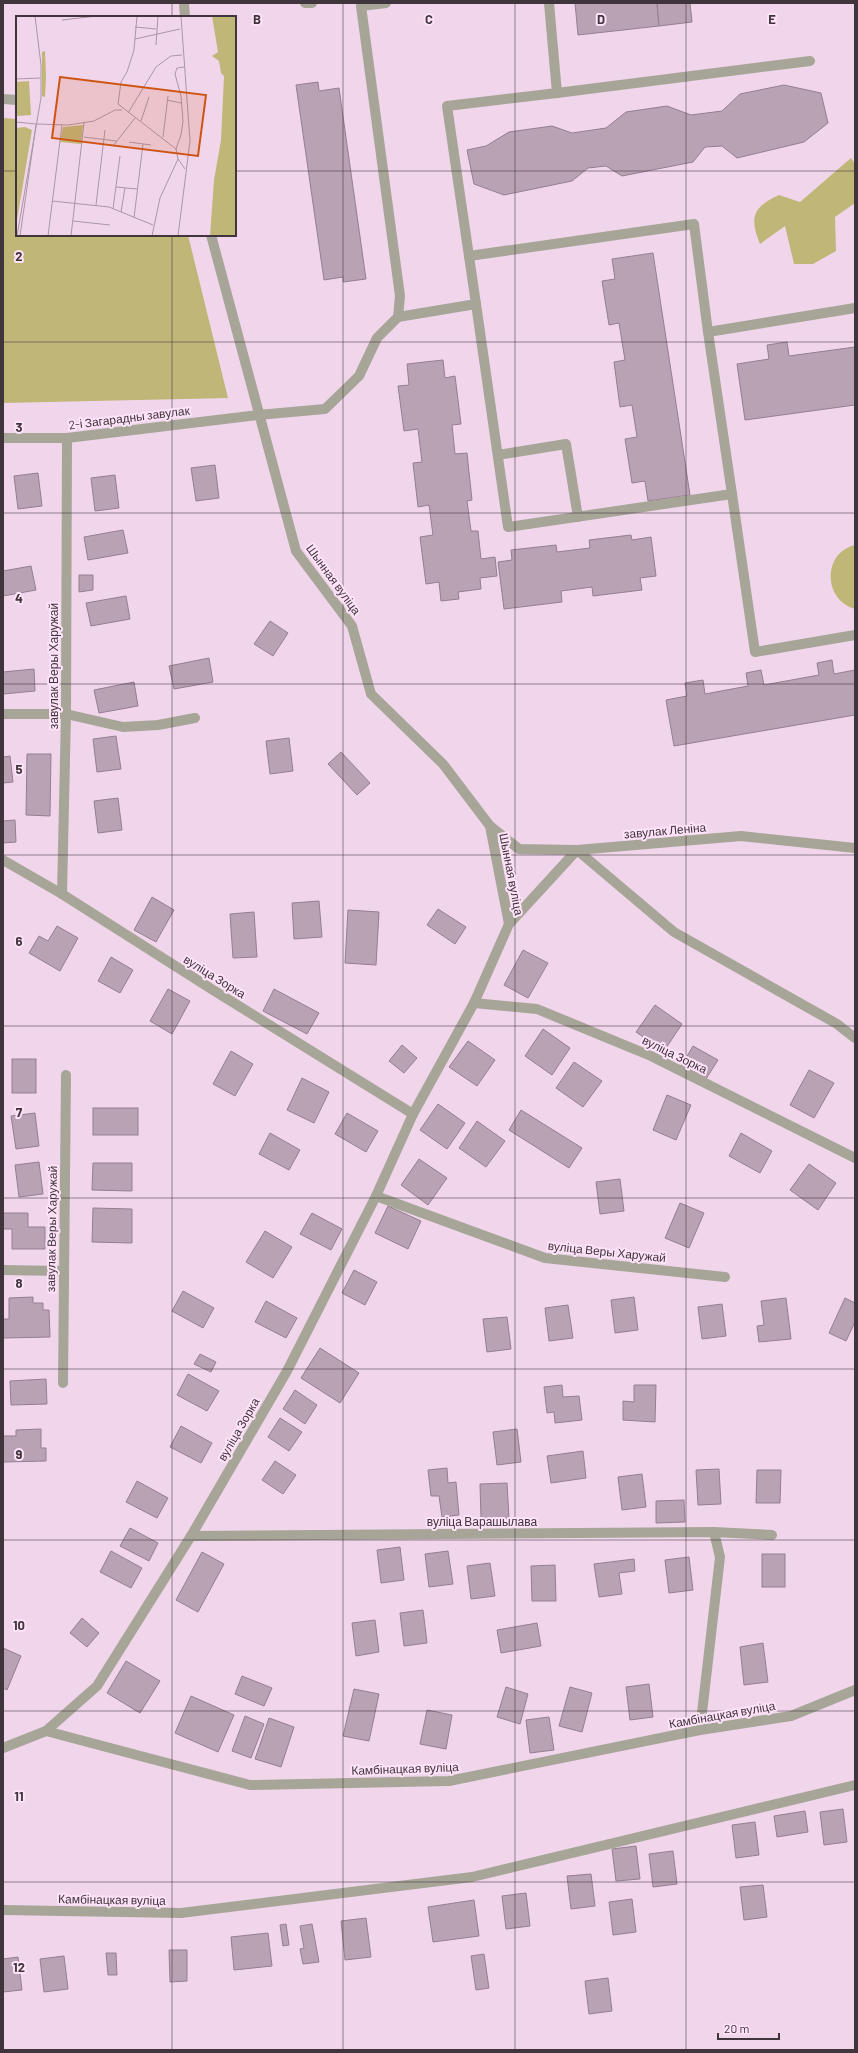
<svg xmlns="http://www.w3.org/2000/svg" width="858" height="2053" viewBox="0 0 858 2053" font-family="Barlow,sans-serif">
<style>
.green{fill:#c0b677}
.building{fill:#baa2b5;stroke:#967e91}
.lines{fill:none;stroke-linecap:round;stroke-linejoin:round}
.minor{stroke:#a6a598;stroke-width:10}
.grid{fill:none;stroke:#40353d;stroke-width:1;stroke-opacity:0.55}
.labels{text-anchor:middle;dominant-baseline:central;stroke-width:4;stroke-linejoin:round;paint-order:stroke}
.street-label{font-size:12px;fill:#40353d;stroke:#fee3f8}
.inset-road{fill:none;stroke:#aa96a5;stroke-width:1}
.view{fill:#cf5413;fill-opacity:0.15;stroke:#cf5413;stroke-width:2}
.inset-edge{fill:none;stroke:#40353d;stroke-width:2}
.grid-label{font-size:13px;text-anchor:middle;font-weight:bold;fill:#40353d;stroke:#fee3f8;stroke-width:4;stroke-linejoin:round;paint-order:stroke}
</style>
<rect width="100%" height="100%" fill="#f1d6eb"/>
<g class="green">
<polygon points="3,118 17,119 17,235 188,235 228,398 3,403"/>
<path d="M851 158 855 164V203L835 217 836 251 813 264H794L785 226 760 244C749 217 753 207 779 195L800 202Z"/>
<path d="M855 545V609C823 600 822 553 855 545Z"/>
</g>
<g class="building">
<polygon points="575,3 657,3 659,26 578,35"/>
<polygon points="657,3 690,3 692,22 659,26"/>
<polygon points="318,82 319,91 339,88 366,279 343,282 343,277 324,280 296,85"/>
<polygon points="784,85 821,93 828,123 804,142 737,158 722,146 705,147 693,162 622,176 606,166 588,168 572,181 504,195 474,184 467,150 486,146 509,132 552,126 572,133 606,128 626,112 667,106 691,115 722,111 740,94"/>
<polygon points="653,253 690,495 648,501 645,481 632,483 625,439 637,437 632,405 620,407 614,362 625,360 619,323 609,325 602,281 615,279 612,259"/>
<polygon points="787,342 789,356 855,347 855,405 745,420 737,364 769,359 767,345"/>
<polygon points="443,360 445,378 455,376 461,424 452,425 455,454 467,453 472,500 467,501 471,531 478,531 481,559 495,557 497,576 480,578 481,589 458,592 459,599 441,601 439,582 426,584 420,537 433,535 429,505 418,507 413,463 422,462 418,429 404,431 398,386 409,385 407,364"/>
<polygon points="215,465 219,498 196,501 191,468"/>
<polygon points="38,473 42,506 18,509 14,476"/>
<polygon points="115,475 119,508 95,511 91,478"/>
<polygon points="123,530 128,553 88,560 84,537"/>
<polygon points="631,535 632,540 651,537 656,576 640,578 642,590 593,596 592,587 561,591 562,602 504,609 498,562 512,560 511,550 556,545 557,552 590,548 589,540"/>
<polygon points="31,566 36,590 3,596 3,571"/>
<polygon points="79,575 93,575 93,590 79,592"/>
<polygon points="126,596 130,619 91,626 86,603"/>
<polygon points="270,621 288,633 273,656 254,644"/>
<polygon points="209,658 213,682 174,689 169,666"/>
<polygon points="832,660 834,674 855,670 855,715 674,746 666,700 687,696 685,683 703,680 705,694 748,686 746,673 761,670 764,685 819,675 817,663"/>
<polygon points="34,669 35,691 3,694 3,672"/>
<polygon points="134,682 138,706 99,713 94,690"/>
<polygon points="116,736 121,769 97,772 93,739"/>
<polygon points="289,738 293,771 270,774 266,741"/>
<polygon points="341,752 370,783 357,795 328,764"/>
<polygon points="27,754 51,754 50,816 26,815"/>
<polygon points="10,756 13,782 3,783 3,757"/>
<polygon points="118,798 122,830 98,833 94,801"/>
<polygon points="15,820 16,842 3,843 3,821"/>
<polygon points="509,865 516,874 512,878 505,869"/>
<polygon points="152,897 174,910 156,942 134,930"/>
<polygon points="319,901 322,937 294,939 292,903"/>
<polygon points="438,909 466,927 455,944 427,925"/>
<polygon points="348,910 379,912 376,965 345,963"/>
<polygon points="254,912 257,957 233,958 230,914"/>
<polygon points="57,926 78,938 60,971 29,953 39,936 48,941"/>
<polygon points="523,950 548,963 528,998 504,985"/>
<polygon points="111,957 133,970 120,993 98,981"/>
<polygon points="168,989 190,1001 172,1034 150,1021"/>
<polygon points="274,989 319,1013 307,1034 263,1011"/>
<polygon points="655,1005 682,1024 664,1051 636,1032"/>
<polygon points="543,1029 570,1048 552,1075 525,1056"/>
<polygon points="468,1041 495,1060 477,1086 449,1067"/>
<polygon points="402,1045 417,1058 404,1073 389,1061"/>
<polygon points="693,1046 718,1060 704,1082 680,1068"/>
<polygon points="231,1051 253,1064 235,1096 213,1084"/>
<rect x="12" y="1059" width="24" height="34"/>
<polygon points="574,1062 602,1081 583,1107 556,1088"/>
<polygon points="809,1070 834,1083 814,1118 790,1105"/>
<polygon points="302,1078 329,1092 314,1123 287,1110"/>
<polygon points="667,1095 691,1105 676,1140 653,1130"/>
<polygon points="438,1104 465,1123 447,1149 420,1130"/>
<rect x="93" y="1108" width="45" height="27"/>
<polygon points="521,1110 582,1148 569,1168 509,1130"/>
<polygon points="35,1113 39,1146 16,1149 11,1116"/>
<polygon points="347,1113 378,1131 366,1152 335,1134"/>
<polygon points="477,1121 505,1141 486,1167 459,1148"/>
<polygon points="270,1133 300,1150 289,1170 259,1154"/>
<polygon points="741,1133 772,1151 760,1173 729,1156"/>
<polygon points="419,1159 447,1178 428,1205 401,1185"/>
<polygon points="39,1162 43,1194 19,1197 15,1165"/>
<polygon points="93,1163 132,1163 132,1191 92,1190"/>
<polygon points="809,1164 836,1183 818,1210 790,1190"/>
<polygon points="620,1179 624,1211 600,1214 596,1182"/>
<polygon points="680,1203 704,1213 689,1248 665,1238"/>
<polygon points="388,1206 421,1221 408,1249 375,1233"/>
<polygon points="93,1208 132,1209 132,1243 92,1242"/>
<polygon points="3,1213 28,1213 28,1227 45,1227 45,1249 12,1249 12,1229 3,1229"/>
<polygon points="312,1213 342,1229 331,1250 300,1234"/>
<polygon points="265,1231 292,1247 273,1278 246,1262"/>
<polygon points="354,1270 377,1282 365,1305 342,1293"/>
<polygon points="183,1291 214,1308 203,1328 172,1311"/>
<polygon points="33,1297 33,1303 43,1303 43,1310 49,1310 50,1337 3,1338 3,1319 9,1319 9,1298"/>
<polygon points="634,1297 638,1330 615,1333 611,1300"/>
<polygon points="786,1298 791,1339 759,1342 757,1326 764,1325 761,1301"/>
<polygon points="845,1298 855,1303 855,1322 846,1341 829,1333"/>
<polygon points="266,1301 297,1318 286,1338 255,1322"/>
<polygon points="722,1304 726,1336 702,1339 698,1307"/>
<polygon points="568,1305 573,1338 549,1341 545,1308"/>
<polygon points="507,1317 511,1349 487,1352 483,1319"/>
<polygon points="320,1348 359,1373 340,1403 301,1378"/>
<polygon points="200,1354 216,1362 211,1372 194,1364"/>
<polygon points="188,1374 219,1391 207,1411 177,1395"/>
<polygon points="46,1379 47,1404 11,1405 10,1381"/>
<polygon points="562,1385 563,1397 579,1396 582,1420 555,1423 554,1412 547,1413 544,1387"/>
<polygon points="634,1385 656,1385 655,1422 623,1420 623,1401 634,1402"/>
<polygon points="295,1390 317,1405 305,1424 283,1409"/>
<polygon points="280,1418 302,1432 289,1451 268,1437"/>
<polygon points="181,1426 212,1443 201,1463 170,1447"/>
<polygon points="41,1429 41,1448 46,1448 46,1461 3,1462 3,1436 16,1436 16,1430"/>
<polygon points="517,1429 521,1462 497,1465 493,1432"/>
<polygon points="583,1451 586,1478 551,1483 547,1456"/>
<polygon points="275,1461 296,1475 283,1494 262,1480"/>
<polygon points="447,1468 448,1483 456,1482 459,1515 442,1517 439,1496 431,1496 428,1470"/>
<polygon points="719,1469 721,1504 698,1505 696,1470"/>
<polygon points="757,1470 781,1470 780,1503 756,1503"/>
<polygon points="642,1474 646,1507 622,1510 618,1477"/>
<polygon points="137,1481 168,1498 157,1518 126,1502"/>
<polygon points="507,1483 509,1518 481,1519 480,1484"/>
<polygon points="684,1500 685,1522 656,1523 656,1501"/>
<polygon points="130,1528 158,1543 149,1561 120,1546"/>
<polygon points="400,1547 404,1580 381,1583 377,1550"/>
<polygon points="111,1551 142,1568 131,1588 100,1572"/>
<polygon points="448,1551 453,1584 429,1587 425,1554"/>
<polygon points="202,1552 224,1564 198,1612 176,1600"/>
<rect x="762" y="1554" width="23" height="33"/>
<polygon points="689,1557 693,1590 669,1593 665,1560"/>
<polygon points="634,1559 635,1571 619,1573 622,1594 599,1597 594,1564"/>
<polygon points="490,1563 495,1596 471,1599 467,1566"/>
<polygon points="555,1565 556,1601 532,1601 531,1566"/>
<polygon points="423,1610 427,1643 404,1646 400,1613"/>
<polygon points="82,1618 99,1633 87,1647 70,1633"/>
<polygon points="375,1620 379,1652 356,1656 352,1623"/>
<polygon points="537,1623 541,1646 501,1653 497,1630"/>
<polygon points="763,1643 768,1682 744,1685 740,1647"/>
<polygon points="3,1648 21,1656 7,1690 3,1688"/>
<polygon points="126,1661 160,1681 140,1713 107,1693"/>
<polygon points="242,1676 272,1688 264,1706 235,1694"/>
<polygon points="649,1684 653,1717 630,1720 626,1687"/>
<polygon points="506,1687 528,1694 520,1724 497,1717"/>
<polygon points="570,1687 592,1693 582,1732 559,1726"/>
<polygon points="354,1689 379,1694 369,1741 343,1736"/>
<polygon points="191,1696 234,1715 218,1752 175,1733"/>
<polygon points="427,1710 452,1715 446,1749 420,1744"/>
<polygon points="245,1716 264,1724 251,1758 232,1751"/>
<polygon points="549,1717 554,1750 530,1753 526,1720"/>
<polygon points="269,1718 294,1727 281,1767 255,1759"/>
<polygon points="843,1809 847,1842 824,1845 820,1812"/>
<polygon points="805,1811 808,1832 777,1837 774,1816"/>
<polygon points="755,1822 759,1855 736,1858 732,1825"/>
<polygon points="636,1846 640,1879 616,1881 612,1849"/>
<polygon points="673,1851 677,1884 653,1887 649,1854"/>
<polygon points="591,1874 595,1906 571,1909 567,1876"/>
<polygon points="763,1885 767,1917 744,1920 740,1887"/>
<polygon points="526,1893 530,1926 506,1929 502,1896"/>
<polygon points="632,1899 636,1932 613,1935 609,1902"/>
<polygon points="474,1900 479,1936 433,1942 428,1907"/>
<polygon points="366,1918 371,1957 345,1960 341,1921"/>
<polygon points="286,1924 289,1945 283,1946 280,1925"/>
<polygon points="312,1924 319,1962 303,1964 300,1949 304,1948 300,1926"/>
<polygon points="268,1933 272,1966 234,1970 231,1937"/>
<polygon points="169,1950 187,1950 187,1981 170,1982"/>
<polygon points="106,1953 116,1953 117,1975 108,1975"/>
<polygon points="484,1954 489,1988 476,1990 471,1956"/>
<polygon points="64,1956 68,1989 44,1992 40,1959"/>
<polygon points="18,1957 22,1990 3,1992 3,1959"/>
<polygon points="608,1978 612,2011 589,2014 585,1981"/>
</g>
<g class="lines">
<g class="minor">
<polyline points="184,3 185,17"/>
<polyline points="305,3 312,3"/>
<polyline points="557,93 810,61"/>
<polyline points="3,99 17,100"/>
<polyline points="211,235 296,551 352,626 371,694 443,764 490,826 509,924"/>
<polyline points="469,256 694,224 708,332"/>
<polyline points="476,304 508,527 732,494 708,332 855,308"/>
<polyline points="398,317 476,304 447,106 557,93 549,3"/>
<polyline points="3,438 67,438 258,415 325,409 359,376 377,338 398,317 400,296 361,6 386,3"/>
<polyline points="498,455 566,444 578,517"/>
<polyline points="732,494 755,652 855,635"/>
<polyline points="3,714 66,714 123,727 158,725 195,718"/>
<polyline points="490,826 519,849 577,850 674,932 837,1024 855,1038"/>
<polyline points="3,860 62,894 213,990 413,1114"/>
<polyline points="62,894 66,714 67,438"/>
<polyline points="474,1003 537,1009 651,1056 855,1158"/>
<polyline points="376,1196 545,1258 725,1277"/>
<polyline points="3,1270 63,1271"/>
<polyline points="63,1383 66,1075"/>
<polyline points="191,1536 714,1532 772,1535"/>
<polyline points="700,1730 720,1557 714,1532"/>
<polyline points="46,1731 97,1686 191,1536 287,1371 376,1196 413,1114 474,1003 509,924 577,850 741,836 855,848"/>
<polyline points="3,1748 46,1731 250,1785 449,1781 700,1730 791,1716 855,1690"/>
<polyline points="3,1910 181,1913 472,1877 855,1785"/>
</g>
</g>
<path class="grid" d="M172 3V17M343 3V2050M515 3V2050M686 3V2050M3 171H17M235 171H855M172 235V2050M3 342H855M3 513H855M3 684H855M3 855H855M3 1026H855M3 1198H855M3 1369H855M3 1540H855M3 1711H855M3 1882H855"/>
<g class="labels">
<g class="street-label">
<text transform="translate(129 417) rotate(-7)">2-і Загарадны завулак</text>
<text transform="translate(334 579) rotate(54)">Шынная вуліца</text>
<text transform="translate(53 666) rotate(-90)">завулак Веры Харужай</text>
<text transform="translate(665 830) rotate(-5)">завулак Леніна</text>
<text transform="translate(512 874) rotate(79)">Шынная вуліца</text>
<text transform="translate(215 976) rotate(32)">вуліца Зорка</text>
<text transform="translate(675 1054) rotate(26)">вуліца Зорка</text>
<text transform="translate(51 1229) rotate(-89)">завулак Веры Харужай</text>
<text transform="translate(607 1251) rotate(6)">вуліца Веры Харужай</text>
<text transform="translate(238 1429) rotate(-60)">вуліца Зорка</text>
<text x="482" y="1521">вуліца Варашылава</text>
<text transform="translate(722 1714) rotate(-10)">Камбінацкая вуліца</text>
<text transform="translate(405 1768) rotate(-2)">Камбінацкая вуліца</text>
<text transform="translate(112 1899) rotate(1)">Камбінацкая вуліца</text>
</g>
</g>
<g transform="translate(16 16)">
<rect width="220" height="220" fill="#f1d6eb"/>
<path d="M196 0H220V220H194L198 164 205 124 208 60 205 57 203 45 196 40 202 36ZM29 35 30 61 29 81 26 80V36ZM13 65 15 99 0 100V66ZM67 109 65 128 44 126 47 111ZM9 111 16 114 0 210V112Z" fill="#c0b677"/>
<path class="inset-road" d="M121 0 118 34 111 56 105 66 102 88 160 133M46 4 81 0M119 11 140 13M119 23 164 13M140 29 142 0M168 51 161 52 159 58 165 80 167 105 165 119 160 133 162 143 169 153M0 63 24 62M151 84 165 87M112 97 140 51 155 40 166 39M125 105 133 81M0 106 20 108M21 108 52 109 78 105 99 94H106M68 121 100 125M147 121 152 80M113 126 135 129M97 130 119 102M100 171 121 173M36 185 93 191 137 209M80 189 89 114M97 193 104 140M105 196 109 172M118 202 127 128M57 205 94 209M1 220 25 82V49L19 0M4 220 20 109M32 220 46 109M55 220 68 107M136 220 144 182 162 143M162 220 174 125 165 0"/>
<path class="view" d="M44 61 190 79 182 140 36 122Z"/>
<rect width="220" height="220" class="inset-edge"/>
</g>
<g class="grid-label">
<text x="257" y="24">B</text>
<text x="429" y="24">C</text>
<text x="601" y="24">D</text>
<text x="772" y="24">E</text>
<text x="19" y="261">2</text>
<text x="19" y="432">3</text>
<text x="19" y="603">4</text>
<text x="19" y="774">5</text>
<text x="19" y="946">6</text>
<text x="19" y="1117">7</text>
<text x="19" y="1288">8</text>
<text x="19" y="1459">9</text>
<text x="19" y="1630">10</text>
<text x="19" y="1801">11</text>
<text x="19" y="1972">12</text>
</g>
<rect width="858" height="2053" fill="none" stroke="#40353d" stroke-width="8"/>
<path d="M718 2033v6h61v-6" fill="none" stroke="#40353d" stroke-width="2"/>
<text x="724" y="2033" font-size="12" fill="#40353d" stroke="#fee3f8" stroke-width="3" paint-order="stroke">20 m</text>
</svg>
